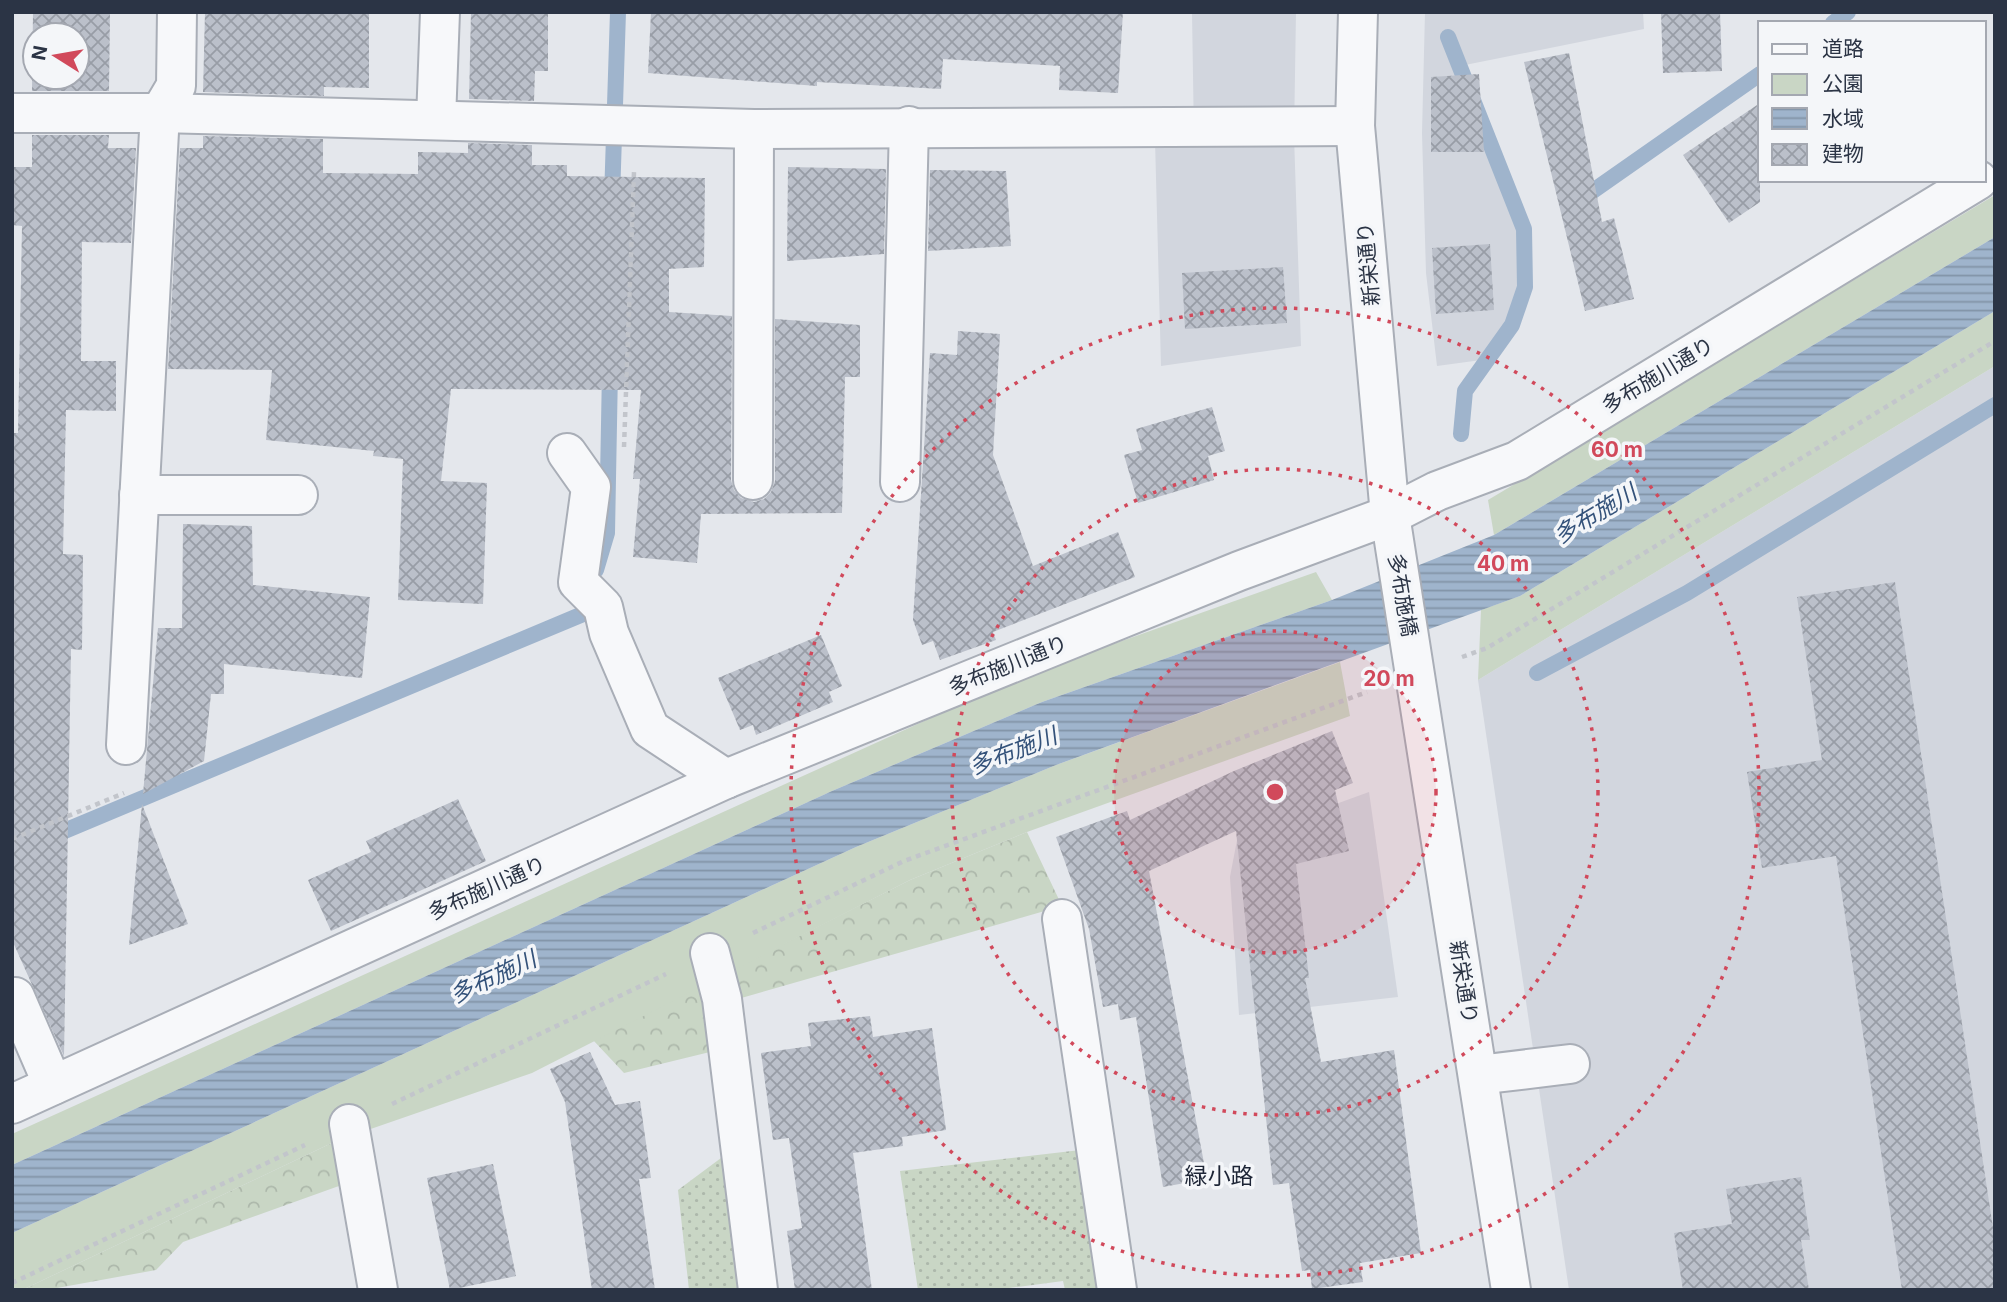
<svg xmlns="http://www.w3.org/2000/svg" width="2007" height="1302" viewBox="0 0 2007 1302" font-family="Inter,'Noto Sans JP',sans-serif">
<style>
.built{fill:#d2d6de}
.forest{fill:url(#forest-crowns)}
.park{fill:#c9d6c5}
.garden{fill:url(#garden-dots)}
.water{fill:url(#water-rules)}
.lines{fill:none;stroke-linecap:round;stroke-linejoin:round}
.stream{stroke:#9fb4cc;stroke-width:16}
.building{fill:url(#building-cross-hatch);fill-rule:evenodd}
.minor-casing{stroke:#a9aeb7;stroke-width:42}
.path{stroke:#c2c5cb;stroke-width:4.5;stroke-dasharray:5 5;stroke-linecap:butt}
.minor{stroke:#f7f8fa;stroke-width:38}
.ring{fill:none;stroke:#d1495b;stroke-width:3.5;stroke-dasharray:3.5 7}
.labels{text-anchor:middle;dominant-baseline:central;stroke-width:7;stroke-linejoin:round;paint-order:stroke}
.street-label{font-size:21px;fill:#2b3445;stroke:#f4f6f9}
.water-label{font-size:23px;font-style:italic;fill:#34527a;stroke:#f4f6f9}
.neighbourhood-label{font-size:23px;fill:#1d2536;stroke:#f4f6f9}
.centre{fill:#d1495b;stroke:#f4f6f9;stroke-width:3.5}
.ring-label{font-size:21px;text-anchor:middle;font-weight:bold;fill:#d1495b;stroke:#f4f6f9;stroke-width:7;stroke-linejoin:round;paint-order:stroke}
</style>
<defs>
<pattern id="forest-crowns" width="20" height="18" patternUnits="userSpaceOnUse" patternTransform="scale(1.75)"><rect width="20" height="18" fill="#c9d6c5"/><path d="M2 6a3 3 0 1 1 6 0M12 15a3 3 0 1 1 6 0" fill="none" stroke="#adb8ab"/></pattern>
<pattern id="garden-dots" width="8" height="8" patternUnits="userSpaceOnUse" patternTransform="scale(1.75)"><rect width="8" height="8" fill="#c9d6c5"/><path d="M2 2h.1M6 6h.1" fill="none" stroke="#adb8ab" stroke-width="1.8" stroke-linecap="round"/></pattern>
<pattern id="water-rules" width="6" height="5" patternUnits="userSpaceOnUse" patternTransform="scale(1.75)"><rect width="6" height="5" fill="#9fb4cc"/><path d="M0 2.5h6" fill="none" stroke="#8293a7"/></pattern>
<pattern id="building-cross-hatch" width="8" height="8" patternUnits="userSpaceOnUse" patternTransform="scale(1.75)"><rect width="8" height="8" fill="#bbc0ca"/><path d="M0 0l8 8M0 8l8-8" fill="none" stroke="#989da6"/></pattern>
</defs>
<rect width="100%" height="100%" fill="#e4e7ec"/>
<g class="built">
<polygon points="1192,12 1296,12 1294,136 1301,346 1161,366 1155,140 1194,139"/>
<polygon points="1425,12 1643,12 1644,29 1465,65 1528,231 1531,292 1496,358 1437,366 1426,273 1422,133"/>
<polygon points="1995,366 1995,1290 1569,1290 1478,680"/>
<polygon points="1369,792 1398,997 1239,1015 1230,877 1237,840"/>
</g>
<g class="forest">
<polygon points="1027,832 1062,906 710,1007 714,1051 624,1073 593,1040 910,880"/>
<polygon points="336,1141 350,1182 183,1242 156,1270 46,1290 22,1290"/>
</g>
<g class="park">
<polygon points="1995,195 1995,237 1494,535 1488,500"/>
<polygon points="1995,311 1995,366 1478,680 1481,610 1520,596"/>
<polygon points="1316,572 1332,600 1042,702 832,791 12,1165 12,1134 1026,675"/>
<polygon points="1340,662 1350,716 1027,832 910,880 532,1073 336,1141 22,1290 12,1290 12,1233 856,847 1056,765"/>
</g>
<g class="garden">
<polygon points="1089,1149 1111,1290 1065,1290 1063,1281 994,1290 918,1290 900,1171"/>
<polygon points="721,1158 741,1290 689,1290 678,1190"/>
</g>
<polygon class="water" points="1995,237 1995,311 1520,596 1056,765 856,847 12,1233 12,1165 832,791 1042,702 1332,600 1494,535"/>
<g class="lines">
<g class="stream">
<polyline points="1833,23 1848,12"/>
<polyline points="1448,37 1524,229 1525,287 1512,325 1465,391 1461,434"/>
<polyline points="612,198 618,12"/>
<polyline points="1580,200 1760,74"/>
<polyline points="596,570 607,533 610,370"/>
<polyline points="1537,673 1687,593 1995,405"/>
<polyline points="50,837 583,614 589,595"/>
</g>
</g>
<g class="building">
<path d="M33 12H110L109 91H32ZM35 35H77V77H35Z"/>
<polygon points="205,12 369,12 369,88 324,87 324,96 203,92"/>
<polygon points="471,12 548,12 548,71 535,71 534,101 469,99"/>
<polygon points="651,12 1123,12 1118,93 1059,90 1060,66 943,59 941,89 817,82 817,86 648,73"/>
<polygon points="1661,12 1720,12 1722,71 1663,73"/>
<polygon points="1569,53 1602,222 1614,218 1634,299 1585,311 1524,62"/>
<polygon points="1479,74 1484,152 1431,152 1431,77"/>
<polygon points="1760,103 1760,202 1729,223 1683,155"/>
<polygon points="32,135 109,135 108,148 136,148 131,243 82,242 81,361 116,361 116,411 66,410 63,554 83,555 82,650 71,649 64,1056 12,940 12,433 18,433 22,226 12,225 13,167 32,167"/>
<polygon points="203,136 323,139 323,173 418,174 418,152 468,153 468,143 532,145 532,165 567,165 567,176 705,178 704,267 669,269 669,312 732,316 731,480 734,490 741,498 754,502 764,499 771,492 775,481 775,319 860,325 860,377 845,377 842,513 701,514 697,563 633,557 640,479 633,479 641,390 451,389 441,481 487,483 483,604 398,600 403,459 373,456 374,451 266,440 272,370 168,369 180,148 203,148"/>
<polygon points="788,167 886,169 884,254 787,261"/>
<polygon points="930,170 1006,171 1011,246 928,251"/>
<polygon points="1490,244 1494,310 1436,314 1432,248"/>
<polygon points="1283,267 1287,323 1185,329 1182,273"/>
<polygon points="958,331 1000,334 993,455 1033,566 1118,532 1135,577 993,632 996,640 940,660 933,641 922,645 913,620 930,353 957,355"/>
<polygon points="1212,407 1225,451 1208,456 1214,480 1138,503 1124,455 1142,450 1136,429"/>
<polygon points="183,524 252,526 253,585 370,597 362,678 224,664 224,694 211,694 204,761 143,794 158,628 182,628"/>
<polygon points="1895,582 1995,1241 1995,1290 1902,1290 1836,856 1762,868 1747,772 1822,760 1797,597"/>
<polygon points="821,635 842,686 829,692 833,702 756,735 753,725 740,730 718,678"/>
<polygon points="1332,731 1353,783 1335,790 1349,851 1296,864 1309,978 1305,978 1321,1062 1394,1050 1421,1253 1360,1263 1363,1282 1312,1289 1310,1270 1302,1271 1289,1183 1273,1185 1236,831 1149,871 1207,1179 1163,1187 1136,1017 1120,1020 1118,1004 1103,1007 1089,929 1056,837 1127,811 1130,820 1234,771"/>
<polygon points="458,799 486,861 331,931 308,880 371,852 366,841"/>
<polygon points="142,804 188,924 129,945"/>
<polygon points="870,1016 873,1037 932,1028 946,1130 902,1137 903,1146 853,1153 872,1290 795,1290 787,1231 802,1228 789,1138 773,1140 761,1053 811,1046 808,1023"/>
<polygon points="590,1052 615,1105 640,1101 651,1178 639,1179 655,1290 592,1290 565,1102 550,1069"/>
<polygon points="493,1164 516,1276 450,1290 427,1178"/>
<polygon points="1801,1177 1810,1240 1801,1240 1809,1290 1683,1290 1674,1233 1732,1224 1726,1189"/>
</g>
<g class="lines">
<defs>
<g id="minor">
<polyline points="1358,12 1355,126 1390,515 1511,1290"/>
<polyline points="12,113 160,113 754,129 1355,126"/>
<polyline points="436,120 440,12"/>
<polyline points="567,453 591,487 578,582 603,607 609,633 650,729 726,779"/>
<polyline points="753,480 754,129"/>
<polyline points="900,482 909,126"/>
<polyline points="139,495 298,495"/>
<polyline points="126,745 160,113 176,86 177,12"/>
<polyline points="1062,919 1117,1290"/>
<polyline points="710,953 722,999 758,1290"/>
<polyline points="15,997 53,1085"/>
<polyline points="1478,1075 1570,1064"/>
<polyline points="12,1104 726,779 1239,571 1390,515 1437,491 1517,461 1978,180"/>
<polyline points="349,1124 378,1290"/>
</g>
</defs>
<use href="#minor" class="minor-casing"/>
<g class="path">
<polyline points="624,447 634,172"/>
<polyline points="1462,657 1487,648 1995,341"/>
<polyline points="12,839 124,793"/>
<polyline points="753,933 904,861 1367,692"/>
<polyline points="392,1104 666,974"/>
<polyline points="12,1283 305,1145"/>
</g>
<use href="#minor" class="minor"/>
</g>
<circle cx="1275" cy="792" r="161" fill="#d1495b" fill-opacity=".12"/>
<g class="ring">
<circle cx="1275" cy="792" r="161"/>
<circle cx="1275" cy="792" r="323"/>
<circle cx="1275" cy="792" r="484"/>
</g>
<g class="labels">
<g class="street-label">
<text transform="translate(1368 264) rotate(-95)">新栄通り</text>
<text transform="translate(1658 375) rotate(-31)">多布施川通り</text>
<text transform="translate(1403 595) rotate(80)">多布施橋</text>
<text transform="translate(1008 665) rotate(-22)">多布施川通り</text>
<text transform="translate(487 888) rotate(-24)">多布施川通り</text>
<text transform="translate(1464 982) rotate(81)">新栄通り</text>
</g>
<g class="water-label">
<text transform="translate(1595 514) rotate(-31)">多布施川</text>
<text transform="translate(1013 751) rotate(-21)">多布施川</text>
<text transform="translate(493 977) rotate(-25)">多布施川</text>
</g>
<g class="neighbourhood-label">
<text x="1219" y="1176">緑小路</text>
</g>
</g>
<circle cx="1275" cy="792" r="10" class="centre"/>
<g class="ring-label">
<text x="1617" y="457">60 m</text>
<text x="1503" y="571">40 m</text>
<text x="1389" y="686">20 m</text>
</g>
<rect width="2007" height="1302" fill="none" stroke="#2b3445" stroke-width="28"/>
<rect x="1758" y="21" width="228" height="161" fill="#f4f6f9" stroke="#a4a8b1" stroke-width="2"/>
<rect x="1772" y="44" width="35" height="10" fill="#f7f8fa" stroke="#a4a8b1" stroke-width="2"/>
<text x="1822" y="56" font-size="21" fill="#2b3445">道路</text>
<rect x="1772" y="74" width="35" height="21" fill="#c9d6c5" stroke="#a4a8b1" stroke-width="2"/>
<text x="1822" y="91" font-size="21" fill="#2b3445">公園</text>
<rect x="1772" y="108" width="35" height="21" fill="url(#water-rules)" stroke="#a4a8b1" stroke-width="2"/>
<text x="1822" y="126" font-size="21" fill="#2b3445">水域</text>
<rect x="1772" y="144" width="35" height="21" fill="url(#building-cross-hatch)" stroke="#a4a8b1" stroke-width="2"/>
<text x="1822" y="161" font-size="21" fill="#2b3445">建物</text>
<g transform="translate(56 56) rotate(281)"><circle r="33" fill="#f4f6f9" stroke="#a4a8b1" stroke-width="2"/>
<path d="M0-5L12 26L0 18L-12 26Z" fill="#d1495b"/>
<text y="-10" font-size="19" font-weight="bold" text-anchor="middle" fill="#2b3445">N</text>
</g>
</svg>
